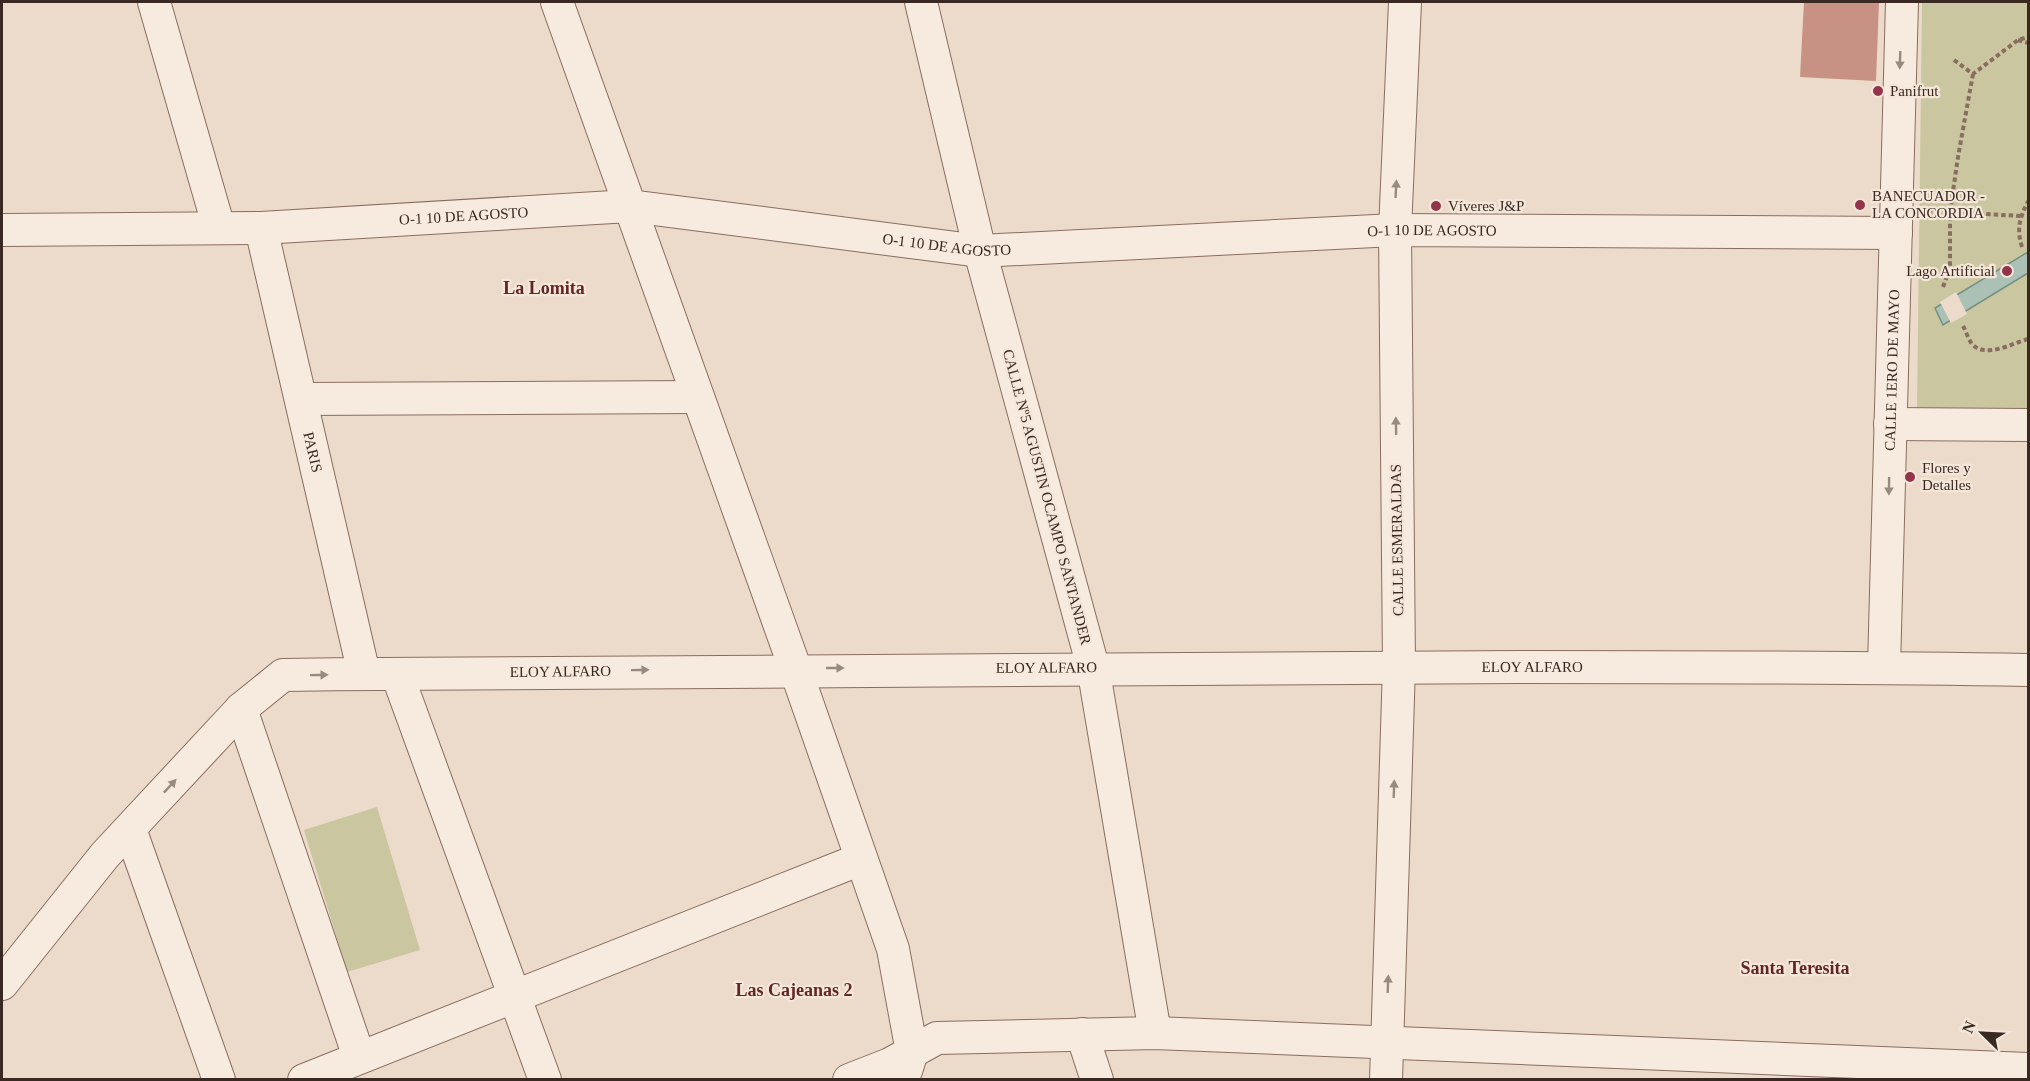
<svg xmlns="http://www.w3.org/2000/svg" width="2030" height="1081" viewBox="0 0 2030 1081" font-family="Georgia,serif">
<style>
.green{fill:#cac69f}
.water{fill:#abc1b6;stroke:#728f82;stroke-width:1.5}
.pier{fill:#ecdbcb}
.building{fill:#c79284}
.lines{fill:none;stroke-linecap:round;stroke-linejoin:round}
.minor-casing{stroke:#886d60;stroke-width:34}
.path{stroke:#886d60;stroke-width:4;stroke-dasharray:4.5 3;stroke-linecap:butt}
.minor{stroke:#f7eade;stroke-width:32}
.oneway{fill:#988a80}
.poi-dot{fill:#93354a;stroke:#f4e7da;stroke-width:2}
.labels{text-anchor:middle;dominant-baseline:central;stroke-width:4.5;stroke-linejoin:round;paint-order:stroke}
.poi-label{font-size:15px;fill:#3a2922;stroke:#f4e7da;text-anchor:start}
.street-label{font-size:15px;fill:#3a2922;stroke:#f4e7da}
.quarter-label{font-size:18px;font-weight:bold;fill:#632526;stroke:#f4e7da}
</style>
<rect width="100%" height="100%" fill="#ecdbcb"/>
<g class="green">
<polygon points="1922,2 2028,2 2028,412 1917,410"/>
<polygon points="377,807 420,950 347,972 304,830"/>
</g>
<polygon class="water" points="2028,252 2028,273 1943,325 1935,308"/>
<polygon class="pier" points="1956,292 1967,314 1951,323 1940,302"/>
<polygon class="building" points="1804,2 1879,2 1876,81 1800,77"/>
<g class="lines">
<defs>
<g id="minor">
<polyline points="154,2 219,228"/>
<polyline points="557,2 795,668 893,949 912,1052 906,1071"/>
<polyline points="921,2 980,251 1093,667 1155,1033"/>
<path id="s1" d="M261 228 364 674"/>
<path id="s2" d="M2 230 261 228 630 206 980 251 1395 230 1896 233"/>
<polyline points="301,399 697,397"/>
<polyline points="1890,424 2028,425"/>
<path id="s3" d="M1884 667 1902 2"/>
<polyline points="397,674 545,1080"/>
<polyline points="241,709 359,1057"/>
<polyline points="130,829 219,1080"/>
<path id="s4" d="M2 984 105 855 241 709 283 675C695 669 1107 666 1520 667 1689 667 1859 667 2028 670"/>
<polyline points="1082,1034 1097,1080"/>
<polyline points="304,1080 861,859"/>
<polyline points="849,1080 890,1064 937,1038 1155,1033 2028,1069"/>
<polyline points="1386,1080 1399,666 1395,230 1405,2"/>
</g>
</defs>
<use href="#minor" class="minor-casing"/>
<g class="path">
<polyline points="2018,40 2028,43"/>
<polyline points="1954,60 1973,74 2018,40 2028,37"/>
<polyline points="1928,210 1950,212 1958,157 1973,74"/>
<path d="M2022 247C2016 228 2020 218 2028 201"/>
<polyline points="1943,287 1950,268 1950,212 2021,216"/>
<path d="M1963 326C1966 331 1968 339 1972 344 1986 359 2013 343 2028 339"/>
</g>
<use href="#minor" class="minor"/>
</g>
<defs><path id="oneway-solid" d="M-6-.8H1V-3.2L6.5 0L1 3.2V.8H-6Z" transform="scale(1.5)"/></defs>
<g class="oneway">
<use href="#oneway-solid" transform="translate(1900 60) rotate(92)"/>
<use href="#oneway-solid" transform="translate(1396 189) rotate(-87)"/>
<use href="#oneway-solid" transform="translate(1396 426) rotate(-91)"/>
<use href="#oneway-solid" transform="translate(1889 486) rotate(91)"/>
<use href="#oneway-solid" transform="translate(835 668)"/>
<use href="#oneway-solid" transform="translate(640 670) rotate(-1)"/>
<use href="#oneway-solid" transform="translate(319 675) rotate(-1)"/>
<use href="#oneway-solid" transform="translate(170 786) rotate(-47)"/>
<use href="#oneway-solid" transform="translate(1394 789) rotate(-88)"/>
<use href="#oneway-solid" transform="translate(1388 984) rotate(-88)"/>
</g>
<g class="poi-dot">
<circle cx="1878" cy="91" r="6"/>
<circle cx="1860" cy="205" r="6"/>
<circle cx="1436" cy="206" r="6"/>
<circle cx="2007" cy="271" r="6"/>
<circle cx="1910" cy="477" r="6"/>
</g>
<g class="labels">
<g class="poi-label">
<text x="1890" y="91">Panifrut</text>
<text x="1872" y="196">BANECUADOR -<tspan x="1872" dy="17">LA CONCORDIA</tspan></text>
<text x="1448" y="206">Víveres J&amp;P</text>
<text x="1995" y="271" text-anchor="end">Lago Artificial</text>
<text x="1922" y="468">Flores y<tspan x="1922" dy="17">Detalles</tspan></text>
</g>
<g class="street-label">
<text stroke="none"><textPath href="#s2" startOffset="462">O-1 10 DE AGOSTO</textPath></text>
<text stroke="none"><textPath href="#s2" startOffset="1434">O-1 10 DE AGOSTO</textPath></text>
<text stroke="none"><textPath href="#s2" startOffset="948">O-1 10 DE AGOSTO</textPath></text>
<text stroke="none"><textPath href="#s3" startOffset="297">CALLE 1ERO DE MAYO</textPath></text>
<text stroke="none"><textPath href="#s1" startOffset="230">PARIS</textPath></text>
<text transform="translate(1047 497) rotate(75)">CALLE Nº5 AGUSTIN OCAMPO SANTANDER</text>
<text transform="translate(1397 540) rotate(-91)">CALLE ESMERALDAS</text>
<text stroke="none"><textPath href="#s4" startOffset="1182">ELOY ALFARO</textPath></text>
<text stroke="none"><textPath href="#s4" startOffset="1668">ELOY ALFARO</textPath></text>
<text stroke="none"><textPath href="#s4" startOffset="696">ELOY ALFARO</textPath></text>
</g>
<g class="quarter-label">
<text x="544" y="288">La Lomita</text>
<text x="1795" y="968">Santa Teresita</text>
<text x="794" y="990">Las Cajeanas 2</text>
</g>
</g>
<rect width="2030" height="1081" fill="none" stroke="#3a2922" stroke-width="6"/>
<g transform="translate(1982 1033) rotate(294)" stroke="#f4e7da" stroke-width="4.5" paint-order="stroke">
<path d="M0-4.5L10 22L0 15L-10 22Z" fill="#3a2922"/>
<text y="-9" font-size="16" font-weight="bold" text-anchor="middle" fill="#3a2922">N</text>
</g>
</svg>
